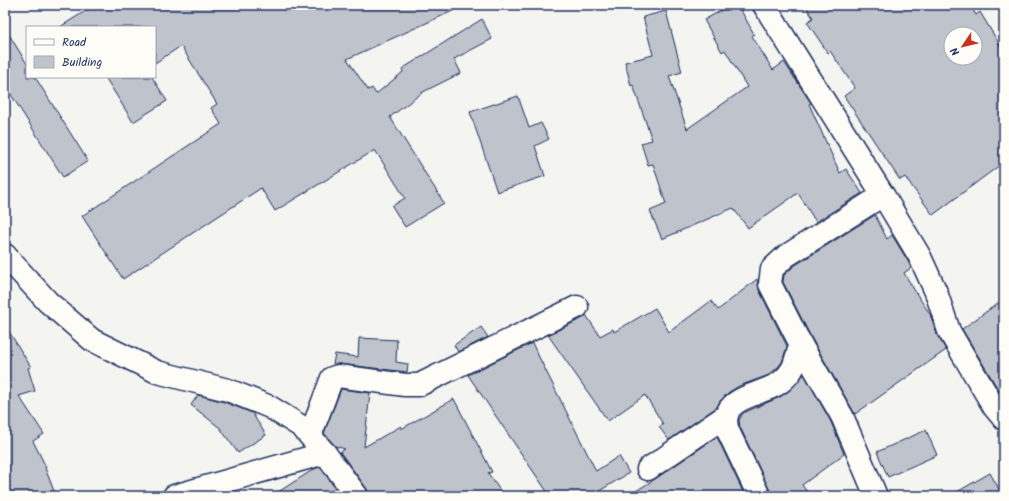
<svg xmlns="http://www.w3.org/2000/svg" width="1009" height="501" viewBox="0 0 1009 501" font-family="Kalam,sans-serif">
<style>
.building{fill:#bfc3cc;stroke:#1b2f5e;fill-rule:evenodd}
.lines{fill:none;stroke-linecap:round;stroke-linejoin:round}
.street-casing{stroke:#1b2f5e;stroke-width:25}
.secondary-casing{stroke:#1b2f5e;stroke-width:25}
.street{stroke:#fdfcf7;stroke-width:22}
.secondary{stroke:#fdfcf7;stroke-width:22}
</style>
<rect width="100%" height="100%" fill="#f4f4f1"/>
<filter id="ink" filterUnits="userSpaceOnUse"><feTurbulence type="fractalNoise" baseFrequency=".025" numOctaves="2"/><feDisplacementMap in="SourceGraphic" scale="8" xChannelSelector="R" yChannelSelector="G"/><feConvolveMatrix kernelMatrix="1 2 1 2 8 2 1 2 1" color-interpolation-filters="sRGB"/></filter>
<g filter="url(#ink)">
<g class="building">
<polygon points="95,5 466,5 347,59 368,90 372,88 376,94 403,72 402,69 482,19 492,39 454,59 461,73 423,92 390,117 444,203 405,227 392,206 405,198 375,150 275,211 261,188 123,279 82,216 221,124 211,108 217,104 181,46 155,63 155,27 60,27"/>
<polygon points="731,5 738,5 754,34 752,36 773,70 784,62 811,103 809,104 840,173 846,169 862,193 816,222 798,193 748,228 733,208 662,239 650,211 666,204 653,164 648,165 641,143 652,140 633,85 631,86 625,62 653,55 643,17 666,11 682,72 669,76 687,129 747,87 725,50 722,52 704,20"/>
<path d="M805 5H970L976 15 980 12 1004 52V162L933 215 905 177 900 180 844 96 855 88 830 51 828 53 807 22 813 18ZM951 34H975V58H951Z"/>
<polygon points="5,28 27,64 27,77 35,77 88,161 63,177 5,85"/>
<polygon points="105,77 152,77 167,101 133,122"/>
<polygon points="518,96 529,128 541,123 549,139 535,146 545,176 497,192 470,112"/>
<polygon points="875,215 887,239 892,235 909,263 911,268 904,273 918,296 930,314 937,335 946,350 855,414 812,339 783,282 784,275 794,266"/>
<polygon points="757,279 759,290 787,346 782,362 778,367 769,375 739,386 729,392 720,401 717,407 669,440 659,427 663,424 645,395 608,421 548,335 583,318 586,315 600,336 613,329 614,332 655,308 669,332 711,301 718,310"/>
<polygon points="1004,299 1004,399 962,329"/>
<polygon points="5,325 31,367 28,368 35,391 19,396 44,434 33,441 46,467 45,468 56,496 5,496"/>
<polygon points="481,327 488,337 458,352 454,345"/>
<polygon points="359,338 397,340 396,362 408,364 407,372 340,364 333,364 335,354 358,357"/>
<polygon points="532,343 596,471 619,456 629,473 591,496 550,496 468,375"/>
<polygon points="804,374 831,422 844,454 802,485 810,496 771,496 770,491 740,427 739,420 743,413 780,397 790,390 797,383"/>
<polygon points="341,389 370,393 364,447 401,426 401,429 454,399 492,472 488,473 504,496 369,496 367,489 340,452 345,449 335,446 324,433"/>
<polygon points="198,395 224,402 252,413 266,435 238,453 220,428 191,405"/>
<polygon points="926,430 937,455 888,477 877,452"/>
<polygon points="717,437 745,496 628,496 655,479"/>
<polygon points="320,467 335,488 323,496 272,496 314,469"/>
<polygon points="990,473 1003,496 950,496"/>
</g>
<g class="lines">
<defs>
<g id="street">
<polyline points="764,5 883,195 786,256 772,269 770,284 801,345 842,416 876,496"/>
<polyline points="883,195 920,257 936,292 949,331 994,407 1004,419"/>
<polyline points="310,436 332,378 338,376 405,385 419,385 577,307"/>
<polyline points="648,469 727,415"/>
<polyline points="174,496 325,453"/>
<path d="M759 496 728 431C716 394 765 397 783 380 797 368 794 360 801 345"/>
</g>
<polyline id="secondary" points="5,255 48,302 92,340 157,372 228,390 270,407 302,427 325,453 357,496"/>
</defs>
<use href="#street" class="street-casing"/>
<use href="#secondary" class="secondary-casing"/>
<use href="#street" class="street"/>
<use href="#secondary" class="secondary"/>
</g>
</g>
<rect width="1009" height="501" fill="none" stroke="#fdfcf7" stroke-width="20"/>
<rect x="10" y="10" width="989" height="481" fill="none" stroke="#1b2f5e" stroke-width="1.5" filter="url(#ink)"/>
<rect x="26" y="26" width="130" height="52" fill="#fdfcf7" stroke="#a3aaba"/>
<rect x="34" y="39" width="20" height="6" fill="#fdfcf7" stroke="#a3aaba"/>
<text x="62" y="46" font-size="12" fill="#1b2f5e">Road</text>
<rect x="34" y="56" width="20" height="12" fill="#bfc3cc" stroke="#a3aaba"/>
<text x="62" y="66" font-size="12" fill="#1b2f5e">Building</text>
<g transform="translate(963 46) rotate(235)"><circle r="19" fill="#fdfcf7" stroke="#a3aaba"/>
<path d="M0-3L7 15L0 10L-7 15Z" fill="#c8321e"/>
<text y="-6" font-size="11" font-weight="bold" text-anchor="middle" fill="#1b2f5e">N</text>
</g>
</svg>
